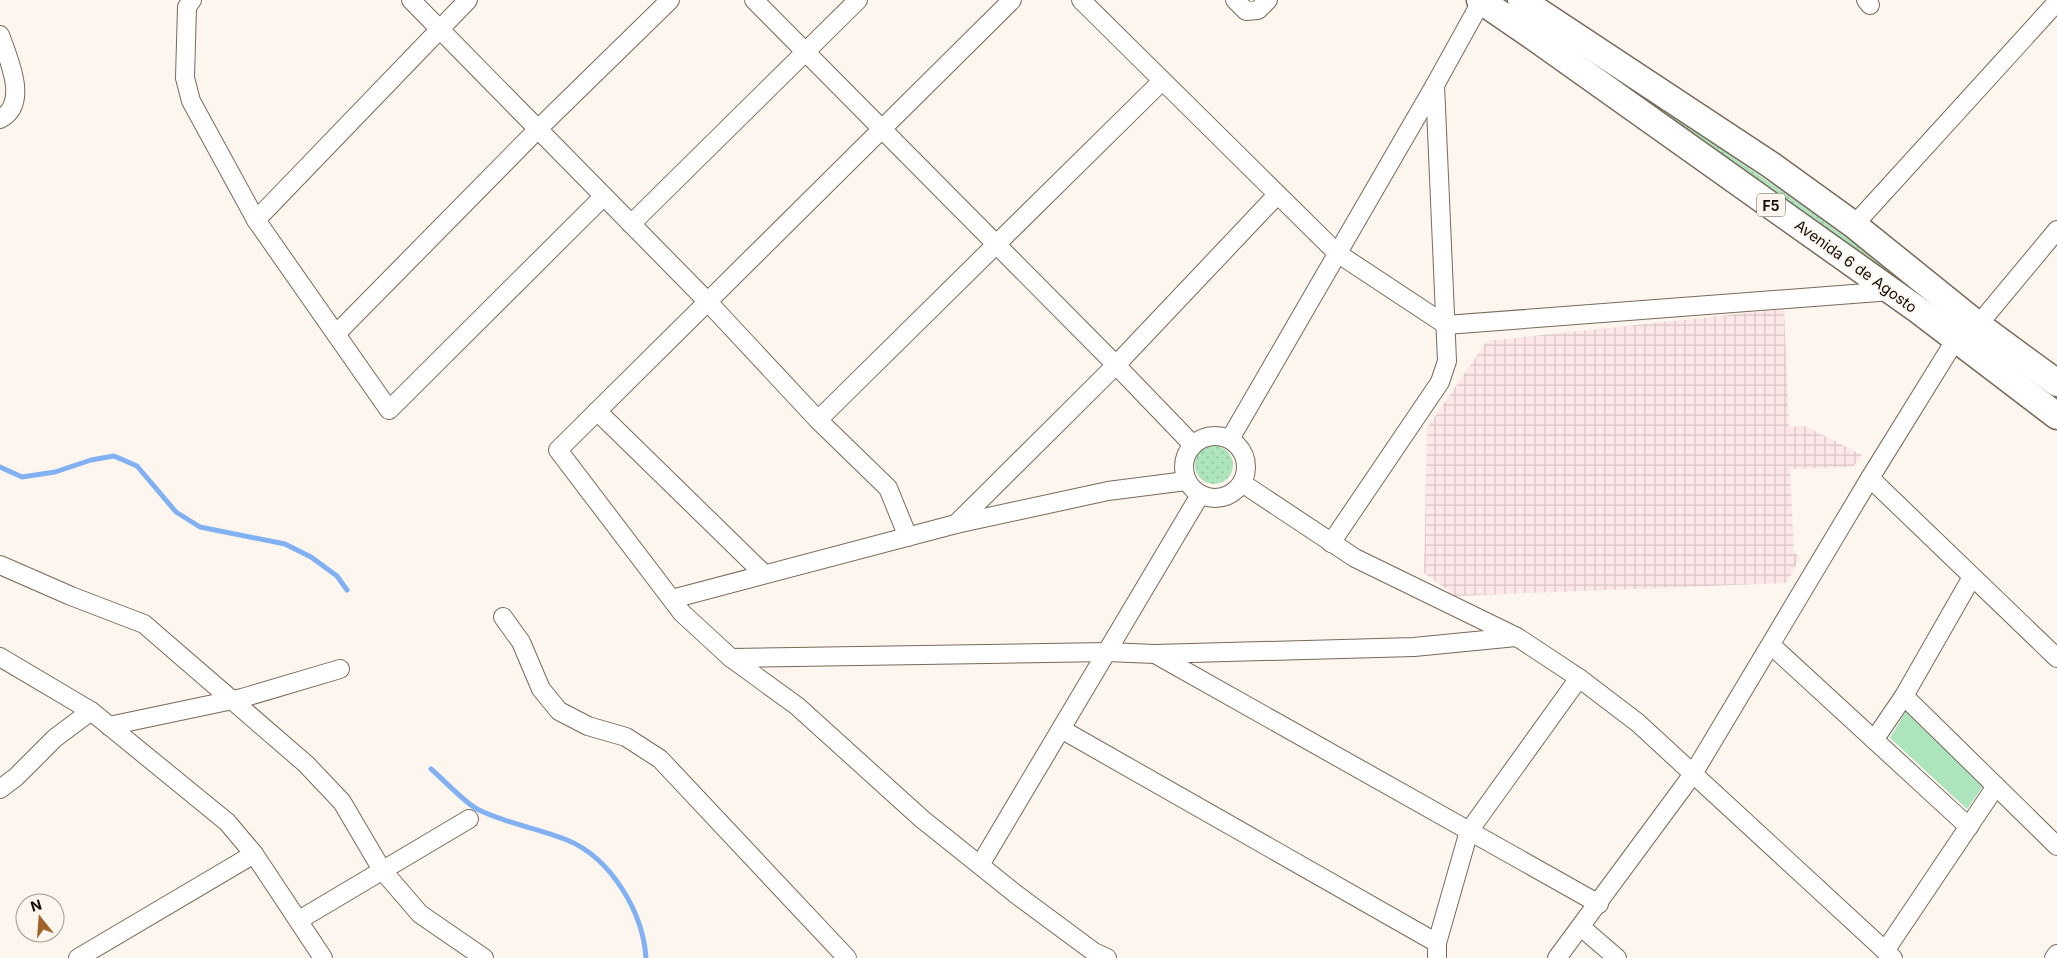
<svg xmlns="http://www.w3.org/2000/svg" width="2057" height="958" viewBox="0 0 2057 958" font-family="Inter,sans-serif">
<style>
.industrial{fill:url(#industrial-grid)}
.grass{fill:url(#grass-dots)}
.park{fill:#ace4bd}
.lines{fill:none;stroke-linecap:round;stroke-linejoin:round}
.stream{stroke:#81b1f3;stroke-width:5}
.minor-casing{stroke:#796959;stroke-width:20}
.highway-casing{stroke:#796959;stroke-width:29}
.minor{stroke:#fff;stroke-width:18}
.highway{stroke:#fff;stroke-width:26}
.labels{text-anchor:middle;dominant-baseline:central;stroke-width:4;stroke-linejoin:round;paint-order:stroke}
.shield{fill:#fdf6ee;stroke:#5a544d;stroke-width:1}
.shield-label{font-size:14px;font-weight:bold;fill:#140e08}
.street-label{font-size:15px;fill:#140e08;stroke:#fdf6ee}
</style>
<defs>
<pattern id="industrial-grid" width="8" height="8" patternUnits="userSpaceOnUse" patternTransform="scale(1.25)"><rect width="8" height="8" fill="#fde7e8"/><path d="M0 4h8M4 0v8" fill="none" stroke="#d8c5c6"/></pattern>
<pattern id="grass-dots" width="8" height="8" patternUnits="userSpaceOnUse" patternTransform="scale(1.25)"><rect width="8" height="8" fill="#ace4bd"/><path d="M2 2h.1M6 6h.1" fill="none" stroke="#93c2a1" stroke-width="1.8" stroke-linecap="round"/></pattern>
</defs>
<rect width="100%" height="100%" fill="#fdf6ee"/>
<polygon class="industrial" points="1784,309 1789,427 1805,426 1862,455 1853,467 1790,469 1794,553 1800,557 1787,583 1456,596 1424,573 1427,428 1487,341"/>
<g class="grass">
<polygon points="1521,9 1800,204 1946,310 1939,318 1515,17"/>
<circle cx="1214" cy="465" r="19"/>
</g>
<polygon class="park" points="1906,711 1983,786 1967,809 1890,738"/>
<g class="lines">
<g class="stream">
<polyline points="0,467 22,477 55,472 91,460 114,456 137,466 176,512 200,527 285,544 311,557 337,576 347,590"/>
<path d="M431 769C444 780 463 801 477 809 504 823 538 828 567 840 611 858 643 912 646 958"/>
</g>
<defs>
<g id="minor">
<polyline points="192,0 187,7 185,78 191,101 256,220 389,410 604,196"/>
<polyline points="411,0 708,302 818,420 888,488 908,537"/>
<polyline points="754,0 1116,365 1193,445"/>
<polyline points="1012,0 558,450 682,613 731,658 797,706 922,819 1017,895 1094,952 1107,958"/>
<polyline points="1081,0 1337,253 1446,325 1892,291"/>
<polyline points="1235,0 1246,11 1258,10 1268,0"/>
<polyline points="1866,0 1870,5"/>
<path d="M0 35C8 58 30 104 0 119"/>
<polyline points="256,220 468,0"/>
<polyline points="631,224 858,0"/>
<polyline points="1854,225 2057,2"/>
<polyline points="336,334 538,129 670,0"/>
<polyline points="597,411 764,574"/>
<polyline points="818,420 1162,81"/>
<circle cx="1215" cy="467" r="31"/>
<polyline points="1230,439 1435,85 1482,0"/>
<polyline points="1870,478 2057,658"/>
<polyline points="1242,483 1355,558 1517,637 1579,678 1638,723 1893,958"/>
<polyline points="956,524 1116,365 1277,195"/>
<polyline points="1331,543 1440,382 1447,361 1435,85"/>
<polyline points="0,565 71,596 144,624 306,764 342,802 382,870 420,914 484,958"/>
<polyline points="1972,577 1904,696 2057,846"/>
<polyline points="672,599 956,524 1108,491 1186,481"/>
<polyline points="503,617 521,642 541,689 559,711 588,726 626,737 660,759 847,958"/>
<polyline points="1771,645 1969,827"/>
<polyline points="1155,654 1599,904"/>
<polyline points="0,657 91,711 227,822 254,854 323,958"/>
<polyline points="731,658 1107,652 1155,654 1414,647 1516,637"/>
<polyline points="109,726 242,698 340,669"/>
<polyline points="1061,729 1437,943 1437,958"/>
<polyline points="1874,740 1904,696"/>
<polyline points="0,789 16,777 55,738 91,711"/>
<polyline points="980,865 1200,495"/>
<polyline points="299,920 469,819"/>
<polyline points="1581,927 1617,958"/>
<polyline points="1437,943 1469,831 1579,678"/>
<polyline points="1885,951 1996,786"/>
<polyline points="78,958 254,854"/>
<polyline points="1557,958 1693,774 1870,478 1956,339 1978,325 2057,230"/>
<polyline points="2054,958 2057,954"/>
</g>
<g id="highway">
<polyline points="1480,0 1531,35 1918,310 2057,416"/>
<polyline points="1521,0 1771,165 1854,225 1978,325 2057,383"/>
</g>
</defs>
<use href="#minor" class="minor-casing"/>
<use href="#highway" class="highway-casing"/>
<use href="#minor" class="minor"/>
<use href="#highway" class="highway"/>
</g>
<g class="labels">
<rect class="shield" x="1757" y="193.5" width="28" height="23" rx="4"/>
<g class="shield-label">
<text x="1771" y="205">F5</text>
</g>
<g class="street-label">
<text transform="translate(1856 266) rotate(36)">Avenida 6 de Agosto</text>
</g>
</g>
<g transform="translate(40 918) rotate(343)"><circle r="24" fill="#fdf6ee" stroke="#a09992"/>
<path d="M0-4L9 19L0 12L-9 19Z" fill="#a1612a"/>
<text y="-8" font-size="14" font-weight="bold" text-anchor="middle" fill="#140e08">N</text>
</g>
</svg>
